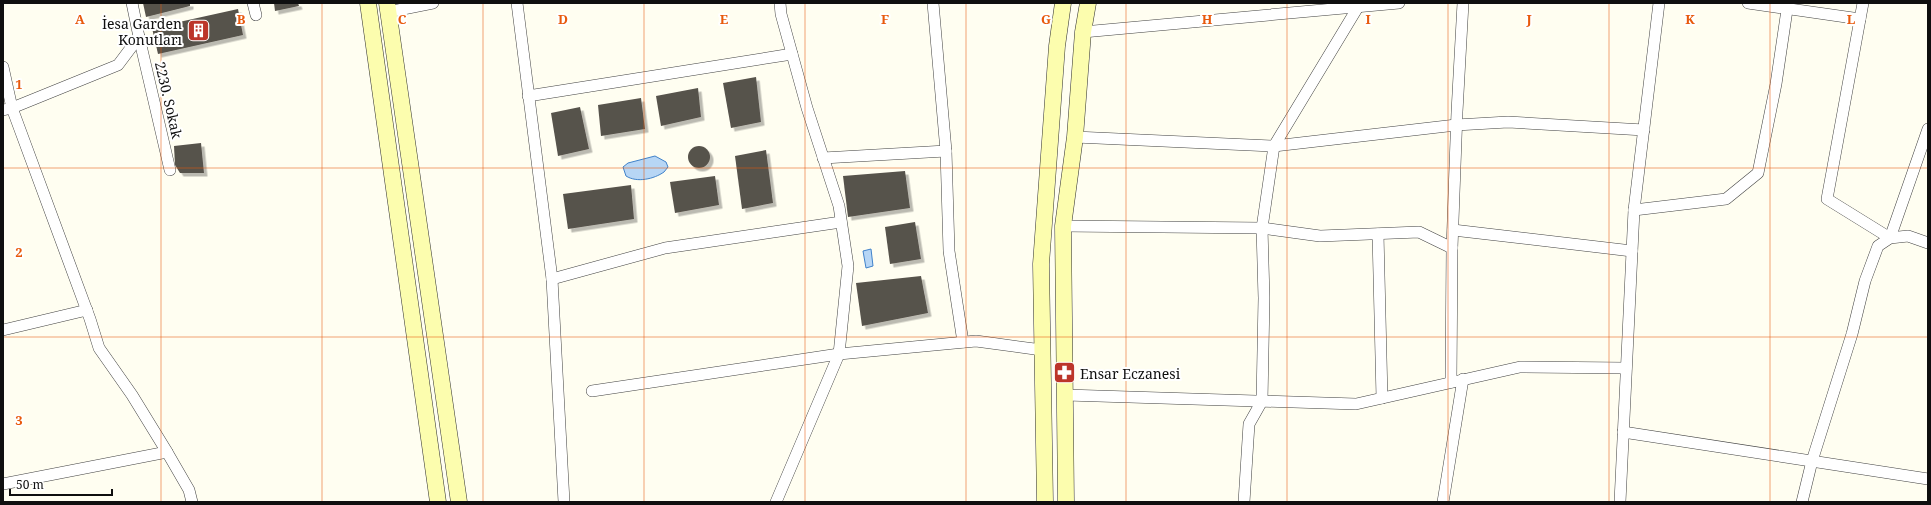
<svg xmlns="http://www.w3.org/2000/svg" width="1931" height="505" viewBox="0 0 1931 505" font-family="'Noto Serif',serif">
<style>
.water{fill:#b7d6f5;stroke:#4082ca}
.building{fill:#57524b;filter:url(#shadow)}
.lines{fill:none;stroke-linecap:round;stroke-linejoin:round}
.street-casing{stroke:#424242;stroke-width:12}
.secondary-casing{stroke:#313131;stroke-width:17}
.street{stroke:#fff;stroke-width:11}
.secondary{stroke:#fcfdae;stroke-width:16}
.grid{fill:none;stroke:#e8590c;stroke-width:1;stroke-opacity:0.55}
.labels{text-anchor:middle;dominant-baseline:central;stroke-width:4;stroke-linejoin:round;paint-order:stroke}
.poi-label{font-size:14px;fill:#0f0f0f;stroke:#fff;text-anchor:end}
.street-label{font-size:14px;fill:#0f0f0f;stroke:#fff}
.grid-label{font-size:13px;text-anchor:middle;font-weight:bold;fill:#e8590c;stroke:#fff;stroke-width:4;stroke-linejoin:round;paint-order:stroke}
</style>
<defs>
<filter id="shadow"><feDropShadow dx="3.5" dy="3.5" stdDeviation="0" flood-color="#0004"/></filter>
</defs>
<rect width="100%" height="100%" fill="#fffef1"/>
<g class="water">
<path d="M655 156 666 162 668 167 664 172C654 179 637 183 626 176L623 167 628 163Z"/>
<polygon points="871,249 873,266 866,268 863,251"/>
</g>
<g class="building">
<polygon points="143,3 190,3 190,6 146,17"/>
<polygon points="274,3 298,3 299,6 275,11"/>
<polygon points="238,9 243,35 158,54 152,28"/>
<polygon points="756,77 761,122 731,128 723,83"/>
<polygon points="698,88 701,117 661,126 656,96"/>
<polygon points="641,98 645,129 601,136 598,105"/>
<polygon points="580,107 589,149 558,156 551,113"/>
<polygon points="201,143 204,173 180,173 175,165 174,146"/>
<circle cx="699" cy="157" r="11"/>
<polygon points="766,150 773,203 742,209 735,156"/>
<polygon points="905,171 910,208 848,217 843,176"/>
<polygon points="715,176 719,205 675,213 670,182"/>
<polygon points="631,185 634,219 568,229 563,194"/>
<polygon points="915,222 921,259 890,264 885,227"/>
<polygon points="921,276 928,313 862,326 856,283"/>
</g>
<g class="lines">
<defs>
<g id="street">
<polyline points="253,3 256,15"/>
<polyline points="517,3 552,279 564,502"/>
<polyline points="933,3 946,151 949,251 963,342"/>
<polyline points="1748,3 1860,19"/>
<polyline points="1863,3 1827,199 1890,238 1928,129"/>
<polyline points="388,12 433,3"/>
<polyline points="1083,32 1399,3"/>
<polyline points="139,37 170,170"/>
<polyline points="3,67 12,108 90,319 99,348 132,395 167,452 189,490 192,502"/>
<polyline points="528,96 792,54"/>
<polyline points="3,110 12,108 118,65 139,37 132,3"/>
<polyline points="1075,137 1274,146 1456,125 1508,122 1644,130"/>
<polyline points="823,158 946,151"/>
<polyline points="1634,210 1726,199 1758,173 1776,84 1788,3"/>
<polyline points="1063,226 1262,228 1320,236 1419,232 1452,248 1451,382"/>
<polyline points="1453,230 1632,251"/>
<polyline points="1378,234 1382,398"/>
<polyline points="1452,248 1457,112 1463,3"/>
<polyline points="552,279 665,248 841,222"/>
<polyline points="3,330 87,310"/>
<polyline points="592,391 839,354 976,341 1042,350"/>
<polyline points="1066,395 1356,404 1520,367 1626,368"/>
<polyline points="1623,432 1928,479"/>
<polyline points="3,484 167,452"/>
<polyline points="776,502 839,354 848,266 839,206 807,108 781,14 780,3"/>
<polyline points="1244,502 1249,424 1262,401 1264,298 1262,228 1274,146 1358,7"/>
<polyline points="1443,502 1463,379"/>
<polyline points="1620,502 1634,210 1659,3"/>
<polyline points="1802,502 1812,461 1852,334 1865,281 1878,246 1890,238 1908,236 1928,243"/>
</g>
<g id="secondary">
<polyline points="368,3 438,502"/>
<polyline points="387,3 459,502"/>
<polyline points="1045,502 1041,264 1057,46 1063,3"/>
<polyline points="1066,502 1063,226 1075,137 1083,32 1088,3"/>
</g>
</defs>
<use href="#street" class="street-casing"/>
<use href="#secondary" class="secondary-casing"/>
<use href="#street" class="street"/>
<use href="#secondary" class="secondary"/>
</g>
<path class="grid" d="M161 3V502M322 3V502M483 3V502M644 3V502M805 3V502M966 3V502M1126 3V502M1287 3V502M1448 3V502M1609 3V502M1770 3V502M3 168H1928M3 337H1928"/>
<defs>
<symbol id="building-square" viewBox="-11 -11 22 22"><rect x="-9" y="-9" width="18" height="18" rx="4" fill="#bc352a" stroke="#fff"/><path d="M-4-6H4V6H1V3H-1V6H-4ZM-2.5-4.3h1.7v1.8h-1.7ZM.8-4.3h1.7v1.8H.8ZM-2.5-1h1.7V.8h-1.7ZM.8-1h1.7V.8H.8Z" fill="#fff"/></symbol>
<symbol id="pharmacy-square" viewBox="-11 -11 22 22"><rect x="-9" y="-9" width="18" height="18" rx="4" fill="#bc352a" stroke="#fff"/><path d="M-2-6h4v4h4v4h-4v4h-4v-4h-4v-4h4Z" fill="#fff"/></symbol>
</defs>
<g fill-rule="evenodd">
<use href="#building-square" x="186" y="18" width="25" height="25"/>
<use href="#pharmacy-square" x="1052" y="360" width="25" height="25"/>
</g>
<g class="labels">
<g class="poi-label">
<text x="182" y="23">İesa Garden<tspan x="182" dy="16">Konutları</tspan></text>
<text x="1080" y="373" text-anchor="start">Ensar Eczanesi</text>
</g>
<g class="street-label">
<text transform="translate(169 100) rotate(77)">2230. Sokak</text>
</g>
</g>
<g class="grid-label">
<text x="80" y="24">A</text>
<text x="241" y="24">B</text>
<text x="402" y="24">C</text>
<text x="563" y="24">D</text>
<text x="724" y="24">E</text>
<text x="885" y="24">F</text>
<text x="1046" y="24">G</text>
<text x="1207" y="24">H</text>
<text x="1368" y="24">I</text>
<text x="1529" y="24">J</text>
<text x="1690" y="24">K</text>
<text x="1851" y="24">L</text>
<text x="19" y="89">1</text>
<text x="19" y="257">2</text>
<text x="19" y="425">3</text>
</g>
<rect width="1931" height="505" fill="none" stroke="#0f0f0f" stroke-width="8"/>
<path d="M10 489v6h102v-6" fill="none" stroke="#0f0f0f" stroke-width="2"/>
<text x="16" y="489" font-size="12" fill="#0f0f0f" stroke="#ffffff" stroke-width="3" paint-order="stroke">50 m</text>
</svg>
